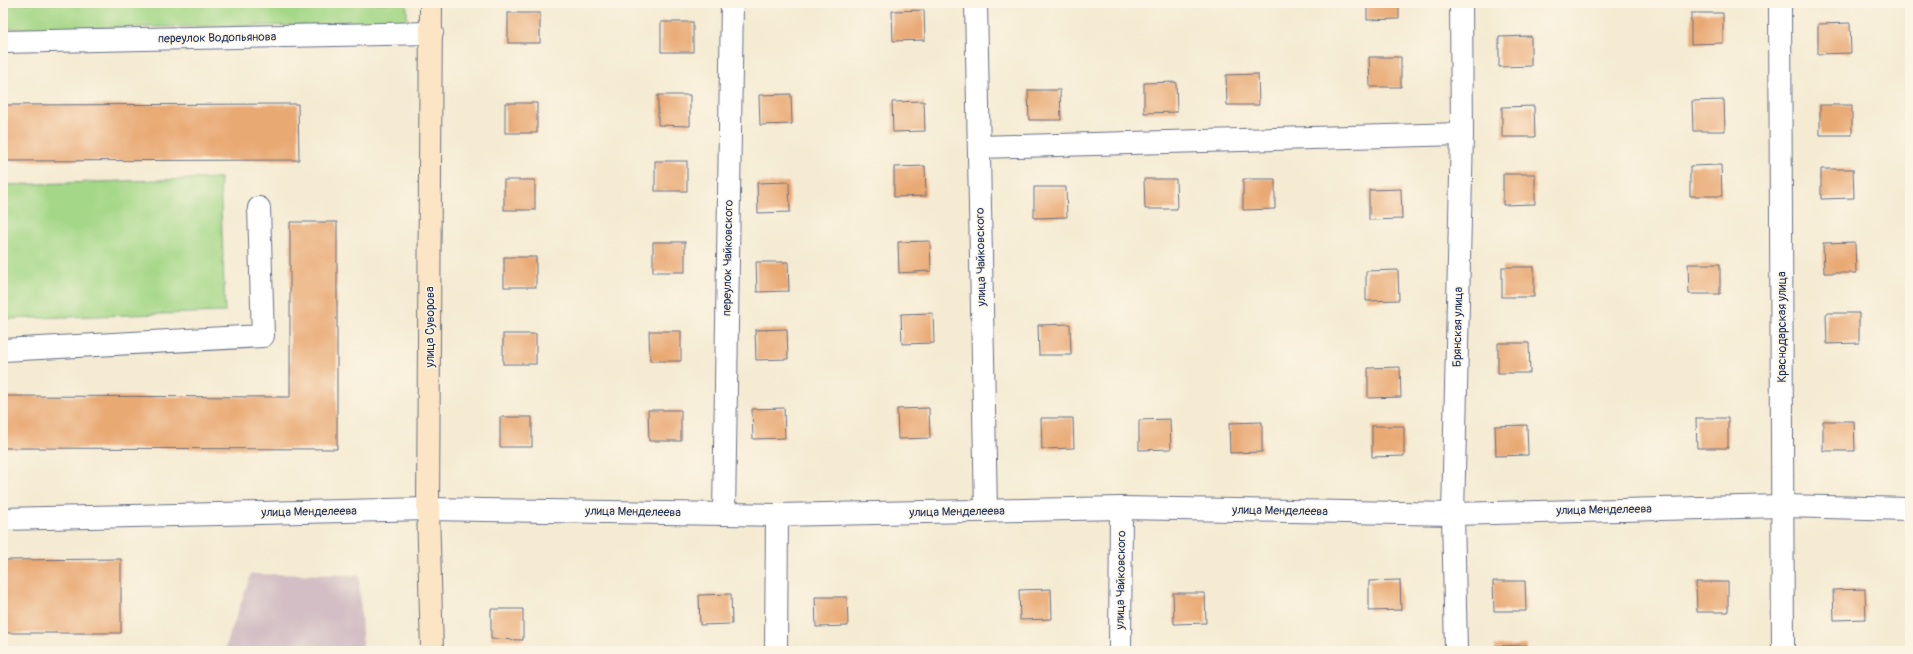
<svg xmlns="http://www.w3.org/2000/svg" width="1913" height="654" viewBox="0 0 1913 654" font-family="Pangolin,sans-serif">
<style>
.industrial{fill:#d2bec4}
.green{fill:#a4d787;stroke:#608372}
.building{fill:#e9a973}
.lines{fill:none;stroke-linecap:round;stroke-linejoin:round}
.street-casing{stroke:#677187;stroke-width:24}
.secondary-casing{stroke:#677187;stroke-width:24}
.street{stroke:#fff;stroke-width:22}
.secondary{stroke:#fce5c4;stroke-width:22}
.labels{text-anchor:middle;dominant-baseline:central;stroke-width:3;stroke-linejoin:round;paint-order:stroke}
.street-label{font-size:12px;fill:#1b2f5e;stroke:#fcf5e5}
</style>
<rect width="100%" height="100%" fill="#fcf5e5"/>
<filter id="ink" filterUnits="userSpaceOnUse"><feTurbulence type="fractalNoise" baseFrequency=".025" numOctaves="2"/><feDisplacementMap in="SourceGraphic" scale="8" xChannelSelector="R" yChannelSelector="G"/><feConvolveMatrix kernelMatrix="1 2 1 2 8 2 1 2 1" color-interpolation-filters="sRGB"/></filter>
<filter id="wash" filterUnits="userSpaceOnUse"><feTurbulence type="fractalNoise" baseFrequency=".012" numOctaves="4" result="noise"/><feDisplacementMap in="SourceGraphic" scale="16" xChannelSelector="R" yChannelSelector="G"/><feGaussianBlur stdDeviation="0.9" result="paint"/><feColorMatrix in="noise" values="0 0 0 0 0 0 0 0 0 0 0 0 0 0 0 0 0 1.4 0 .05"/><feComposite in="paint" operator="in"/></filter>
<g filter="url(#wash)">
<rect width="100%" height="100%" fill="#f5ebd3"/>
<polygon class="industrial" points="251,574 359,575 363,651 224,651"/>
<g class="green">
<polygon points="3,3 407,3 407,24 3,29"/>
<polygon points="220,178 225,312 3,319 3,185"/>
</g>
<g id="blocks">
<g class="building">
<polygon points="1367,3 1399,3 1399,19 1367,20"/>
<polygon points="924,10 925,40 893,41 892,11"/>
<rect x="508" y="13" width="32" height="30"/>
<polygon points="1691,13 1723,13 1723,43 1691,44"/>
<rect x="661" y="22" width="32" height="30"/>
<polygon points="1850,23 1851,53 1818,54 1818,24"/>
<polygon points="1531,36 1531,66 1499,67 1499,37"/>
<polygon points="1369,57 1401,57 1401,87 1370,87"/>
<polygon points="1258,74 1259,105 1227,105 1226,75"/>
<polygon points="1176,82 1177,112 1144,113 1144,83"/>
<polygon points="1028,90 1060,90 1061,120 1029,120"/>
<polygon points="791,94 792,124 760,125 759,95"/>
<polygon points="658,95 690,95 690,126 658,125"/>
<polygon points="1724,100 1725,131 1693,131 1692,101"/>
<polygon points="924,101 925,131 893,132 892,102"/>
<rect x="505" y="103" width="32" height="30"/>
<polygon points="298,104 299,160 3,161 3,105"/>
<rect x="1820" y="105" width="32" height="30"/>
<polygon points="1534,106 1535,137 1502,137 1502,107"/>
<rect x="655" y="161" width="32" height="30"/>
<polygon points="1721,165 1722,196 1690,196 1690,166"/>
<polygon points="925,166 926,196 894,197 894,167"/>
<polygon points="1821,169 1853,169 1854,198 1821,199"/>
<polygon points="1503,174 1535,174 1535,204 1503,205"/>
<polygon points="1144,179 1176,179 1177,209 1145,209"/>
<polygon points="1243,179 1275,179 1275,209 1243,210"/>
<rect x="504" y="180" width="31" height="30"/>
<polygon points="789,182 790,212 758,213 757,183"/>
<polygon points="1034,187 1066,187 1067,217 1034,218"/>
<polygon points="1401,189 1402,219 1369,220 1369,190"/>
<polygon points="290,222 337,222 337,449 3,448 3,396 290,397"/>
<polygon points="930,241 931,271 899,273 898,242"/>
<rect x="653" y="242" width="32" height="30"/>
<polygon points="1855,242 1856,273 1824,273 1823,243"/>
<rect x="504" y="257" width="32" height="30"/>
<polygon points="756,262 788,262 789,291 757,292"/>
<polygon points="1688,264 1720,264 1720,294 1689,294"/>
<rect x="1502" y="267" width="32" height="30"/>
<polygon points="1398,270 1399,300 1366,301 1366,271"/>
<polygon points="933,313 934,343 902,344 901,314"/>
<polygon points="1826,313 1859,313 1859,343 1827,344"/>
<polygon points="1070,324 1071,355 1039,355 1038,325"/>
<polygon points="787,329 788,359 756,360 755,330"/>
<polygon points="649,331 681,331 681,361 650,361"/>
<rect x="503" y="334" width="33" height="30"/>
<polygon points="1498,343 1529,343 1530,373 1498,373"/>
<polygon points="1400,367 1401,397 1368,398 1368,368"/>
<polygon points="784,408 785,438 753,439 752,409"/>
<polygon points="929,408 930,438 898,439 897,409"/>
<polygon points="648,410 681,410 681,441 649,441"/>
<rect x="500" y="417" width="32" height="30"/>
<polygon points="1041,418 1073,418 1074,448 1042,449"/>
<polygon points="1696,418 1728,418 1728,448 1697,448"/>
<polygon points="1170,419 1171,449 1139,450 1139,420"/>
<polygon points="1823,421 1854,421 1855,451 1823,451"/>
<polygon points="1262,422 1262,452 1230,453 1229,423"/>
<polygon points="1527,425 1528,455 1496,456 1495,426"/>
<polygon points="1372,426 1404,426 1404,456 1372,457"/>
<polygon points="121,559 121,633 3,633 3,560"/>
<polygon points="1400,580 1401,610 1369,611 1369,581"/>
<polygon points="1493,581 1525,581 1526,611 1494,611"/>
<polygon points="1696,582 1728,582 1728,612 1697,612"/>
<polygon points="1051,589 1052,619 1020,620 1019,590"/>
<polygon points="1865,589 1866,619 1834,620 1833,590"/>
<polygon points="1173,593 1205,593 1206,623 1174,624"/>
<polygon points="731,594 732,624 700,625 699,595"/>
<polygon points="815,597 847,597 848,626 816,627"/>
<polygon points="491,609 523,609 523,640 491,639"/>
<polygon points="1527,645 1527,651 1495,651 1495,646"/>
</g>
</g>
</g>
<g filter="url(#ink)">
<use href="#blocks" fill-opacity="0" stroke="#677187" stroke-width="1"/>
<g class="lines">
<defs>
<g id="street">
<polyline points="976,3 986,511"/>
<polyline points="1780,3 1783,651"/>
<polyline points="3,42 432,33"/>
<polyline points="979,147 1462,134"/>
<polyline points="3,350 263,336 259,208"/>
<polyline points="724,514 732,3"/>
<polyline points="3,519 428,509 777,515 1121,508 1453,514 1782,506 1910,509"/>
<polyline points="776,651 777,515"/>
<polyline points="1120,651 1121,508"/>
<polyline points="1456,651 1453,514 1462,134 1461,3"/>
</g>
<polyline id="secondary" points="431,3 428,509 432,651"/>
</defs>
<use href="#street" class="street-casing"/>
<use href="#secondary" class="secondary-casing"/>
<use href="#street" class="street"/>
<use href="#secondary" class="secondary"/>
</g>
</g>
<g class="labels">
<g class="street-label">
<text transform="translate(217 38) rotate(-1)">переулок Водопьянова</text>
<text transform="translate(981 257) rotate(-91)">улица Чайковского</text>
<text transform="translate(728 258) rotate(-89)">переулок Чайковского</text>
<text transform="translate(430 327) rotate(-90)">улица Суворова</text>
<text transform="translate(1458 327) rotate(-89)">Брянская улица</text>
<text transform="translate(1782 327) rotate(-90)">Краснодарская улица</text>
<text transform="translate(1604 510) rotate(-1)">улица Менделеева</text>
<text transform="translate(1280 511) rotate(1)">улица Менделеева</text>
<text transform="translate(309 512) rotate(-1)">улица Менделеева</text>
<text transform="translate(633 512) rotate(1)">улица Менделеева</text>
<text transform="translate(957 512) rotate(-1)">улица Менделеева</text>
<text transform="translate(1121 580) rotate(-89)">улица Чайковского</text>
</g>
</g>
<rect width="1913" height="654" fill="none" stroke="#fcf5e5" stroke-width="16"/>
</svg>
